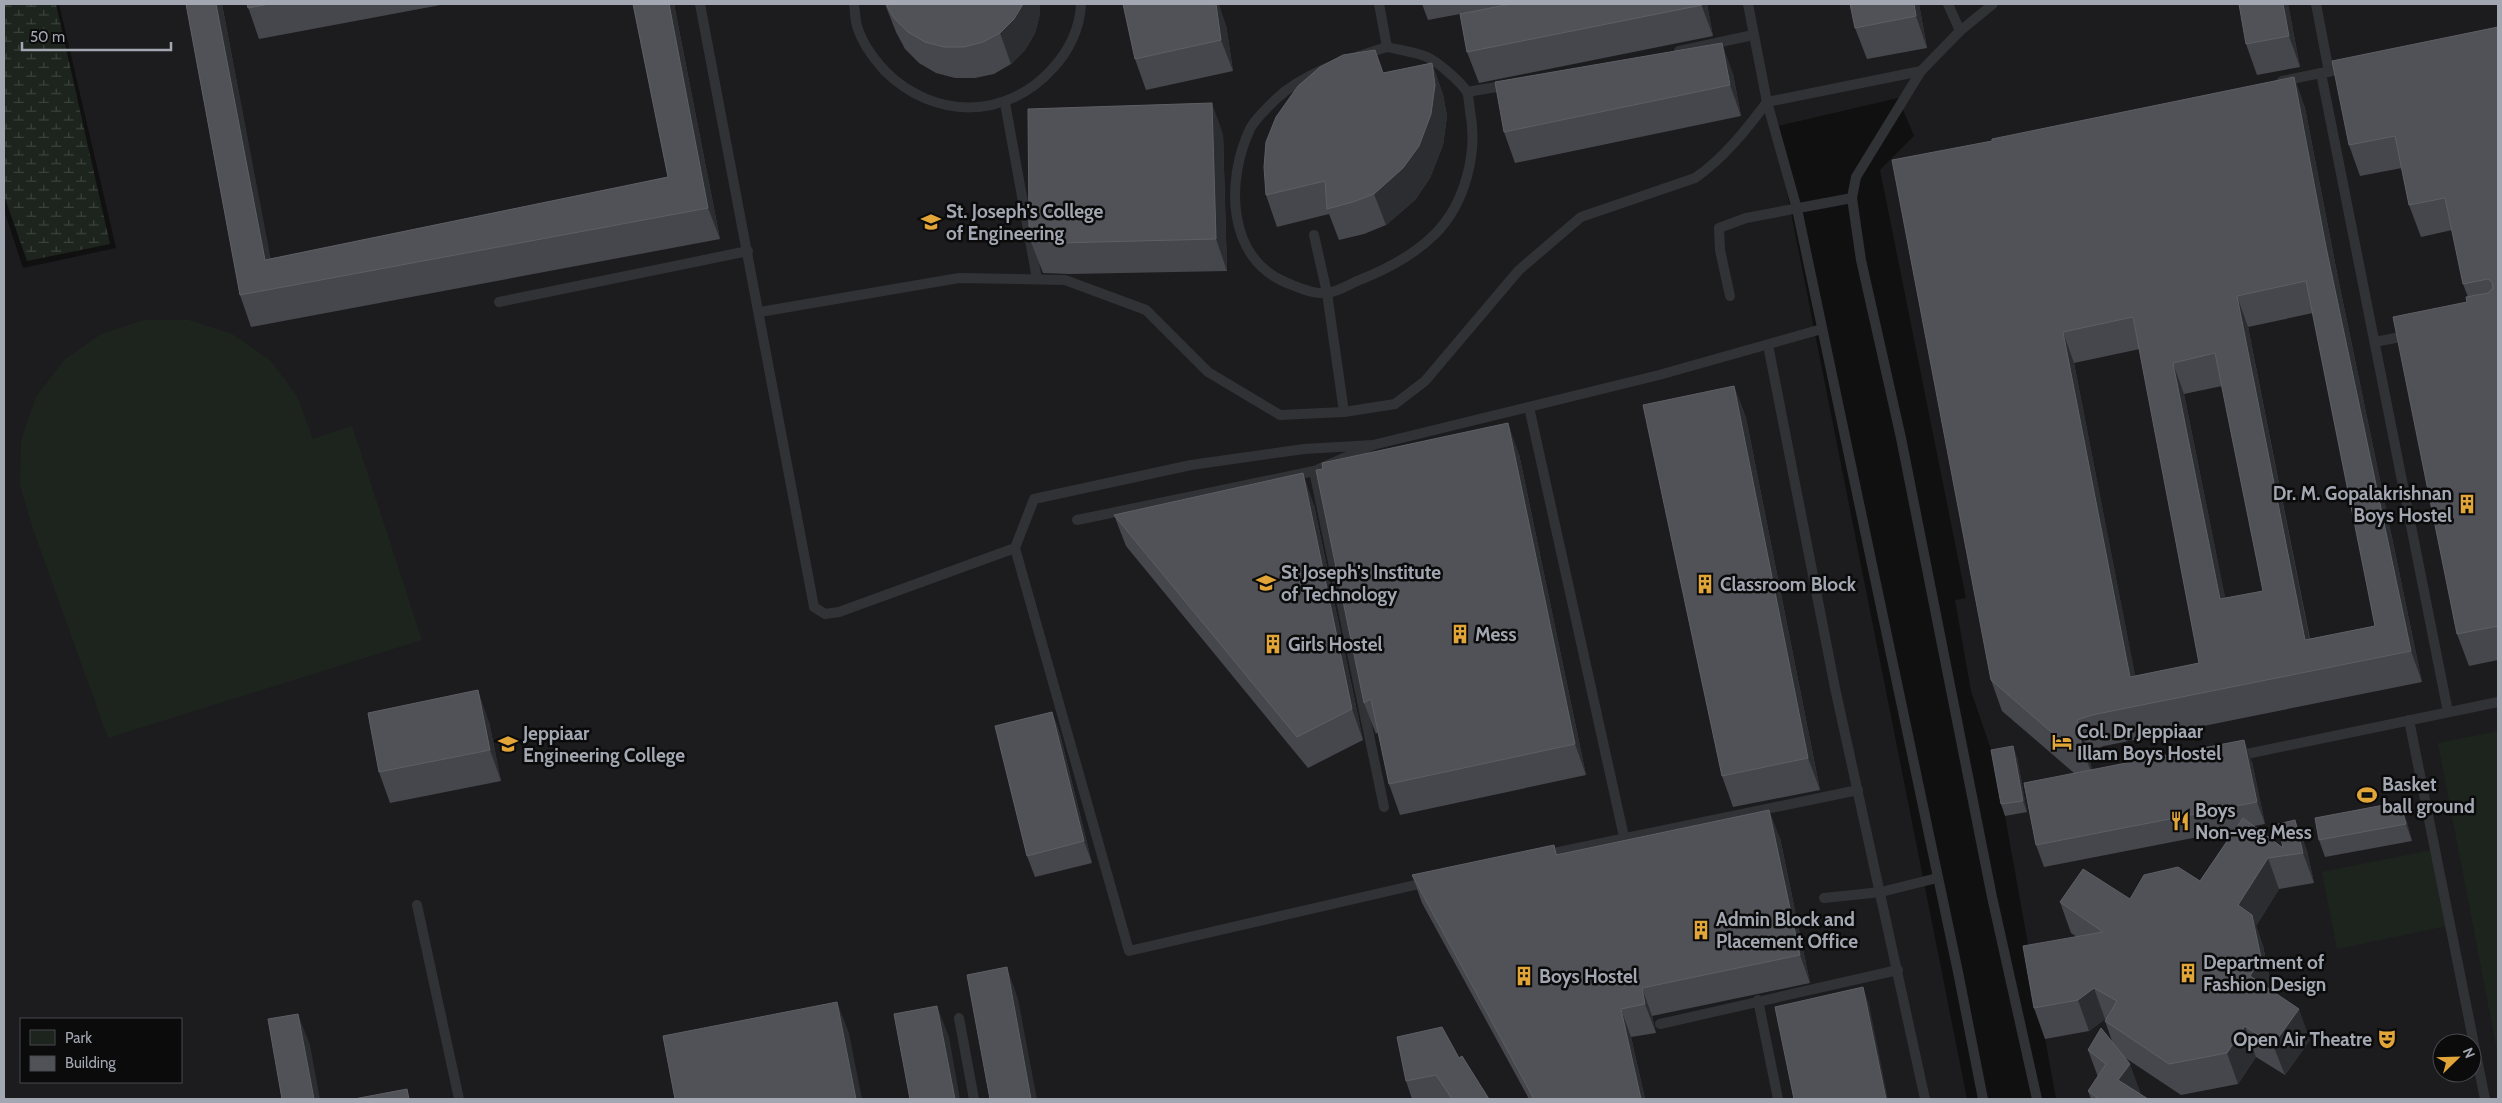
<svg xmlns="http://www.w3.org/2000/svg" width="2502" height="1103" viewBox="0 0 2502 1103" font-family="Cabin,sans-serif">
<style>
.built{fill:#1c1c1e;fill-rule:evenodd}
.wetland{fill:url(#wetland-marsh)}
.green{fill:#1d241d}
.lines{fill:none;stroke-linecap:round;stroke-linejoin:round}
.service{stroke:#313236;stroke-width:10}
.wall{fill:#46474c;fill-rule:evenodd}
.shaded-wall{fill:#2c2d30}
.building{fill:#505257;stroke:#5d5f65;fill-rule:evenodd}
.labels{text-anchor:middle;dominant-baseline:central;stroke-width:5;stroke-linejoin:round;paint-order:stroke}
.poi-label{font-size:19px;font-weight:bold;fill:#a2a7b1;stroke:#0b0b0c;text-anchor:start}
</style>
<defs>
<pattern id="wetland-marsh" width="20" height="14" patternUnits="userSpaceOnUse" patternTransform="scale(1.25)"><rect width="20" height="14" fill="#1d241d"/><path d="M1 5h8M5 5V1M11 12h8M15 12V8" fill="none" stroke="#3b413b"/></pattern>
</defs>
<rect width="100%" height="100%" fill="#101011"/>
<path class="built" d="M59 4H2498V1099H2056L1995 761 1971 691 1955 600 1966 598 1880 170 1914 136 1898 98 1774 127 1967 1099H4V210L23 268 116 248ZM21 1019H181V1082H21ZM2442 1043H2472V1073H2442Z"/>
<polygon class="wetland" points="4,4 56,4 110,244 27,261 4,195"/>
<g class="green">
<polygon points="144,320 189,320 232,334 270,360 297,396 313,439 352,426 422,640 108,738 33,529 20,485 21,440 36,397 64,360 101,334"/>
<polygon points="2498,731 2498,1056 2438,743"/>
<polygon points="2432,850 2447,926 2337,949 2322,872"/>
</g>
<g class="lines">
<g class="service">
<polyline points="700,4 814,607 825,614 839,612 1015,548"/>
<path d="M854 4C855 11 855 19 857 26 862 43 874 59 885 71 934 120 1007 120 1053 68 1069 51 1080 28 1081 4"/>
<polyline points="1379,4 1387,47"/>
<polyline points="1748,4 1767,102 1797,209 1958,972 1983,1099"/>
<polyline points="1948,4 1960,31"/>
<polyline points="1993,4 1960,31 1921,71 1856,177 1852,198 1861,260 1901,438 1992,897 2037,1099"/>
<polyline points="2316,4 2329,72"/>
<path d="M1387 47C1400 50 1415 52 1427 57 1438 62 1461 82 1467 92 1469 97 1469 105 1470 111 1478 151 1466 203 1435 234 1416 253 1387 269 1362 279 1351 283 1338 292 1327 293 1314 295 1298 287 1287 283 1226 258 1226 180 1250 129 1255 119 1267 108 1275 100 1304 72 1349 59 1387 47Z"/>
<polyline points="1679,51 1753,35"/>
<polyline points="2321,73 2448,712"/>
<polyline points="2282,81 2346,68"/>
<polyline points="1467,92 1508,85"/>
<polyline points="1005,103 1037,279"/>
<polyline points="1314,235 1327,293 1344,412"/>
<polyline points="1730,296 1720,250 1719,228 1746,218 1852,198"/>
<polyline points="499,302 748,251"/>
<path d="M760 312 959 278 1065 280 1146 310 1208 372 1280 415 1344 412 1395 404 1425 381 1519 270 1581 217 1695 178C1723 159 1747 129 1767 102L1921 71"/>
<polyline points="2375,342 2410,335"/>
<polyline points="1768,345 1835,688 1925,1099"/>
<polyline points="1529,407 1624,837"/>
<polyline points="1373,445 1304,449 1191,465 1034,499 1015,548 1129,951 1428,882"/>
<polyline points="1314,471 1384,807"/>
<polyline points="1077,520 1314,471 1373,445 1659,375 1822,329"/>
<polyline points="2409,720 2485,1099"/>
<polyline points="2237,756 2498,702"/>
<polyline points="1544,855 1858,790"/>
<polyline points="1824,898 1881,892 1937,878"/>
<polyline points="417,905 459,1099"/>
<polyline points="1758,1000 1778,1099"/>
<polyline points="959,1018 974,1099"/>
<polyline points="1660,1024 1898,970"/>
</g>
</g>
<g class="wall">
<polygon points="186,4 222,4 270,259 668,177 633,4 674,4 720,239 251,327 240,295"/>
<polygon points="247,4 446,4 259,39"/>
<polygon points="885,4 1040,4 1040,14 1035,33 1025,50 1011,64 994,74 975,78 955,78 936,73 919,63 905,49 896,32"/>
<polygon points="1422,4 1707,4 1713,36 1479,83 1467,52 1460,14 1428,20"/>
<polygon points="1919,4 1927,48 1867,59 1855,28"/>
<polygon points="2288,4 2300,67 2257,75 2246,44"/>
<polygon points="1226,25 1233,71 1146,90 1135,59"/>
<polygon points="2498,27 2498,660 2469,666 2457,634 2468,297 2463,284 2452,230 2421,237 2409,205 2402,168 2360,176 2349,145"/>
<polygon points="1432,63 1443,95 1447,116 1443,145 1430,178 1415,200 1386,225 1364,234 1339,240 1329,214 1277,227 1266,195 1383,73"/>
<polygon points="1733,74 1741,116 1515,163 1504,132"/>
<path d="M2294 77 2305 108 2338 278 2422 682 2104 746 2088 752 2092 770 2252 762 2265 824 2254 826 2283 848 2295 820 2307 851 2314 883 2279 889 2256 926 2263 946 2272 988 2271 991 2310 1040 2285 1075 2256 1057 2238 1084 2181 1095 2124 1057 2140 1094 2148 1099H2091L2088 1091 2098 1077 2088 1050 2113 1044 2105 1021 2106 1019H2105L2089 1031 2045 1039 2034 1008 2077 937 2071 933 2060 902 2130 899 2200 881 2234 830 2044 867 2036 845 2074 773 2002 711 1991 680 1992 141ZM2313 313 2375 626 2310 639 2248 327ZM2140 349 2199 663 2135 676 2074 363ZM2222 386 2263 591 2225 598 2184 394Z"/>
<polygon points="1223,134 1227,271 1069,274 1043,273 1031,242"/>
<polygon points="1734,386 1746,418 1820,790 1733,807 1722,776"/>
<polygon points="1519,454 1586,775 1400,815 1389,784 1378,732 1376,734 1364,703"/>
<polygon points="1314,505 1363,740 1308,768 1126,546 1114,515"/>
<polygon points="1052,712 1060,734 1092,863 1035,877 1027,856"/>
<polygon points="489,722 501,781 390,803 379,772"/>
<polygon points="2017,757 2027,812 2005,816 2001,804"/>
<polygon points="2406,819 2412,841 2325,857 2319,840"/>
<polygon points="1780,838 1810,983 1652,1016 1656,1033 1631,1037 1645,1099 1529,1099 1422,903 1412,875 1554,845 1557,854"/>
<polygon points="1459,1058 1489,1099 1412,1099 1406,1081"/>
</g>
<g class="shaded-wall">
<polygon points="216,4 222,4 277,291 265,260"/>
<polygon points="669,4 674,4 720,239 708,208"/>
<polygon points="1023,4 1040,4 1040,14 1035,33 1025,50 1011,64 1000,33"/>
<polygon points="1216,4 1219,4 1226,25 1233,71 1221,40"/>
<polygon points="1701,4 1707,4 1713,36"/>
<polygon points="1914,4 1919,4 1927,48 1916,16"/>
<polygon points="2283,4 2288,4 2300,67 2289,36"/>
<polygon points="1722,43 1733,74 1741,116 1730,85"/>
<polygon points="1432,63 1443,95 1447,116 1443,145 1430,178 1415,200 1386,225 1374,194"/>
<polygon points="2294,77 2305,108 2338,278 2422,682 2411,651 2326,247"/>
<polygon points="1212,103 1223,134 1227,271 1216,239"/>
<polygon points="2237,296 2248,327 2316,672 2305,640"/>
<polygon points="2063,332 2074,363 2141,705 2130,677"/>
<polygon points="2173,363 2184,394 2232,631 2220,599"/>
<polygon points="1734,386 1746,418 1820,790 1808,758"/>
<polygon points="1508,423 1519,454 1586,775 1575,744"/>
<polygon points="1303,473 1314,505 1363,740 1352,709"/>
<polygon points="478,690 489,722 501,781 490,750"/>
<polygon points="1052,712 1060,734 1092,863 1084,841"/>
<polygon points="2077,720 2088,752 2094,779 2082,748"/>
<polygon points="2244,740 2252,762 2265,824 2257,802"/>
<polygon points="2013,746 2017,757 2027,812 2023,801"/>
<polygon points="2400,802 2406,819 2412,841 2406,824"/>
<polygon points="1769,810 1780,838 1810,983 1800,955"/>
<polygon points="2295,820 2307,851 2314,883 2303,853"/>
<polygon points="2268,858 2279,889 2256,926 2263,946 2272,988 2261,1007 2250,976 2238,905"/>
<polygon points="1007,967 1018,999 1037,1099 1031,1099"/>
<polygon points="1863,987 1869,1004 1888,1099 1886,1099"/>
<polygon points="1642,988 1652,1016 1656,1033 1645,1004"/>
<polygon points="2094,988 2105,1019 2089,1031 2078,1000"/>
<polygon points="837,1002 849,1033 862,1099 856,1099"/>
<polygon points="937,1006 949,1037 960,1099 955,1099"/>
<polygon points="1621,1009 1631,1037 1645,1099 1641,1099"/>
<polygon points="2299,1009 2310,1040 2285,1075 2273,1045"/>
<polygon points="298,1014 310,1045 320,1099 314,1099"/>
<polygon points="2245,1026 2256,1057 2238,1084 2227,1053"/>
<polygon points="2130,1064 2141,1094 2118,1080"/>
</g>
<g class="building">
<polygon points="186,4 216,4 265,260 668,177 633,4 669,4 708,208 240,295"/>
<polygon points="247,4 269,4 248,8"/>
<polygon points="886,4 1023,4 1014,19 1000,33 983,42 964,47 944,47 925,42 908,32 894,18"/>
<polygon points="1123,4 1216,4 1221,40 1135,59"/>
<polygon points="1511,4 1701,4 1702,5 1467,52 1460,14"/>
<polygon points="1850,4 1914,4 1916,16 1855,28"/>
<polygon points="2239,4 2283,4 2289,36 2246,44"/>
<polygon points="2498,27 2498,626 2457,634 2393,317 2467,302 2466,297 2488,293 2493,288 2492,282 2488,279 2463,284 2445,198 2409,205 2395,136 2349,145 2332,61"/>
<polygon points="1722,43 1730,85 1504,132 1495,82"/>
<polygon points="1375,50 1383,73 1432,63 1435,85 1431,114 1419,146 1403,168 1374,194 1353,202 1327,209 1325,181 1266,195 1264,167 1266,142 1276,117 1298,86 1320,67 1343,55"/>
<path d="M2294 77 2326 247 2411 651 2092 715 2077 720 2082 748 2072 750 1991 680 1892 160 1992 141V139ZM2306 281 2375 626 2305 640 2237 296ZM2133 317 2199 663 2130 677 2063 332ZM2215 353 2263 591 2220 599 2173 363Z"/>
<polygon points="1212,103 1216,239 1058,243 1031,242 1029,226 1028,109"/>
<polygon points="1734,386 1808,758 1722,776 1643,405"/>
<polygon points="1508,423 1575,744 1389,784 1371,699 1364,703 1316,470 1323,469 1322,463"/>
<polygon points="1303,473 1352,709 1297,737 1114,515"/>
<polygon points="478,690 490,750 379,772 368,713"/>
<polygon points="1052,712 1084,841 1027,856 995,726"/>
<polygon points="2244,740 2257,802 2036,845 2024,783"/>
<polygon points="2013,746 2023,801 2001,804 1991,750"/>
<polygon points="2400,802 2406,824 2319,840 2315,818"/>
<polygon points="1769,810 1800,955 1642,988 1645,1004 1621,1009 1641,1099 1534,1099 1412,875 1554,845 1556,855"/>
<polygon points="2243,818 2283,848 2278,824 2295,820 2303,853 2268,858 2238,905 2252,915 2261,958 2250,976 2299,1009 2273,1045 2245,1026 2227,1053 2169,1064 2105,1021 2117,1001 2094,988 2078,1000 2034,1008 2023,946 2103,932 2060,902 2083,869 2130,899 2144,875 2178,867 2200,881"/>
<polygon points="1007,967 1031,1099 990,1099 967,975"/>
<polygon points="1863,987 1886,1099 1794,1099 1775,1007"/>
<polygon points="837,1002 856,1099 675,1099 663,1036"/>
<polygon points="937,1006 955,1099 910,1099 894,1014"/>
<polygon points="298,1014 314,1099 282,1099 268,1019"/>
<polygon points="1442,1027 1459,1058 1462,1056 1489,1099 1452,1099 1436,1075 1406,1081 1397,1037"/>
<polygon points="2101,1028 2130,1064 2118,1080 2148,1099 2098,1099 2099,1099 2088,1091 2106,1064 2088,1050"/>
<polygon points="407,1089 409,1099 354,1099"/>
</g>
<defs>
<symbol id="university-bare" viewBox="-9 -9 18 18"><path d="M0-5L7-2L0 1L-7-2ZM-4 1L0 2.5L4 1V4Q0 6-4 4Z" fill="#e2a538" stroke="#0b0b0c" stroke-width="2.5" paint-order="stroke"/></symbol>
<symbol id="building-bare" viewBox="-9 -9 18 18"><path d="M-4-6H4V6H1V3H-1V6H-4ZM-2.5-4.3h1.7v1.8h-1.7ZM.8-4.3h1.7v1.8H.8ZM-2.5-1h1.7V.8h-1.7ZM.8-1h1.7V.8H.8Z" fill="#e2a538" stroke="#0b0b0c" stroke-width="2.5" paint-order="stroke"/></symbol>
<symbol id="hotel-bare" viewBox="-9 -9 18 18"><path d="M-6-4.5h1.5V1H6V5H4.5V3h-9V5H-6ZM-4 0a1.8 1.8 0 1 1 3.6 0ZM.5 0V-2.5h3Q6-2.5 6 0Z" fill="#e2a538" stroke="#0b0b0c" stroke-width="2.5" paint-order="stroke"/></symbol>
<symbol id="stadium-bare" viewBox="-9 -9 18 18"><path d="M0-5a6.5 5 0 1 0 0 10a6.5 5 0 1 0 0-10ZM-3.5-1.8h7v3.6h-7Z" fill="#e2a538" stroke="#0b0b0c" stroke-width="2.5" paint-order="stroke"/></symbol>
<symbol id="restaurant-bare" viewBox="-9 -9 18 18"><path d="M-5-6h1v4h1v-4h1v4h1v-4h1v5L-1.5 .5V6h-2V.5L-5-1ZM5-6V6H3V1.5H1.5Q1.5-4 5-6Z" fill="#e2a538" stroke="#0b0b0c" stroke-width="2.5" paint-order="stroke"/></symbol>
<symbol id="theatre-bare" viewBox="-9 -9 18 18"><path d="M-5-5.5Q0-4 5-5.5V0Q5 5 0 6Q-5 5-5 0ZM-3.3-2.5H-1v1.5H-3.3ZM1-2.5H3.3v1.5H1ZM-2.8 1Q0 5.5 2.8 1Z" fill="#e2a538" stroke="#0b0b0c" stroke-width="2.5" paint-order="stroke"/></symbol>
</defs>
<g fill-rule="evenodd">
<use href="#university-bare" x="917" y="208" width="28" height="28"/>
<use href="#building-bare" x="2453" y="490" width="28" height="28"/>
<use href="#university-bare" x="1252" y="569" width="28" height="28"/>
<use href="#building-bare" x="1691" y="570" width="28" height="28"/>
<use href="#building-bare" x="1446" y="620" width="28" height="28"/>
<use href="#building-bare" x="1259" y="630" width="28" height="28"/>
<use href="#hotel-bare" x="2048" y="728" width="28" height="28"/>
<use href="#university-bare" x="494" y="730" width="28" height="28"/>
<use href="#stadium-bare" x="2353" y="781" width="28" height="28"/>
<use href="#restaurant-bare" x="2166" y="807" width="28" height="28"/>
<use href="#building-bare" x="1687" y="916" width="28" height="28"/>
<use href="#building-bare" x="2174" y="959" width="28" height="28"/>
<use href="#building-bare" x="1510" y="962" width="28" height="28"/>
<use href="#theatre-bare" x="2373" y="1025" width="28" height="28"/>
</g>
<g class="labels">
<g class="poi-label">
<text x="946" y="211">St. Joseph's College<tspan x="946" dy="22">of Engineering</tspan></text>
<text x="2452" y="493" text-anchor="end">Dr. M. Gopalakrishnan<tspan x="2452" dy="22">Boys Hostel</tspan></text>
<text x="1281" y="572">St Joseph's Institute<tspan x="1281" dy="22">of Technology</tspan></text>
<text x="1720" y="584">Classroom Block</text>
<text x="1475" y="634">Mess</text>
<text x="1288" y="644">Girls Hostel</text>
<text x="2077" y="731">Col. Dr Jeppiaar<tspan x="2077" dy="22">Illam Boys Hostel</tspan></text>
<text x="523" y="733">Jeppiaar<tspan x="523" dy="22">Engineering College</tspan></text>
<text x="2382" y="784">Basket<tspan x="2382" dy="22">ball ground</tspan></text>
<text x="2195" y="810">Boys<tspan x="2195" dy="22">Non-veg Mess</tspan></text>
<text x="1716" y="919">Admin Block and<tspan x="1716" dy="22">Placement Office</tspan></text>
<text x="2203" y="962">Department of<tspan x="2203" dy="22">Fashion Design</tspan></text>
<text x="1539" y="976">Boys Hostel</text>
<text x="2372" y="1039" text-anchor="end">Open Air Theatre</text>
</g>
</g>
<rect width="2502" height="1103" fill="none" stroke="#a2a7b1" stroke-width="10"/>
<rect x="20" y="1018" width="162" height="65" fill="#0b0b0c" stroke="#47494e"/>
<rect x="30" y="1030" width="25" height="15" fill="#1d241d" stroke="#47494e"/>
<text x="65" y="1043" font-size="15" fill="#a2a7b1">Park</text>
<rect x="30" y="1056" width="25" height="15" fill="#505257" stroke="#47494e"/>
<text x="65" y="1068" font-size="15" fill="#a2a7b1">Building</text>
<g transform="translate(2457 1058) rotate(67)"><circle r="24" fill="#0b0b0c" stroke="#47494e"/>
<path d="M0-4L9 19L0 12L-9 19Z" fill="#e2a538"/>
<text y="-8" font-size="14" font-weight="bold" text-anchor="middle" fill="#a2a7b1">N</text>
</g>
<path d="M22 42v8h149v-8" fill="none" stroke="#a2a7b1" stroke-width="2.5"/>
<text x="30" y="42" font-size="15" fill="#a2a7b1" stroke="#0b0b0c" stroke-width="4" paint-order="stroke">50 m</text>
</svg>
